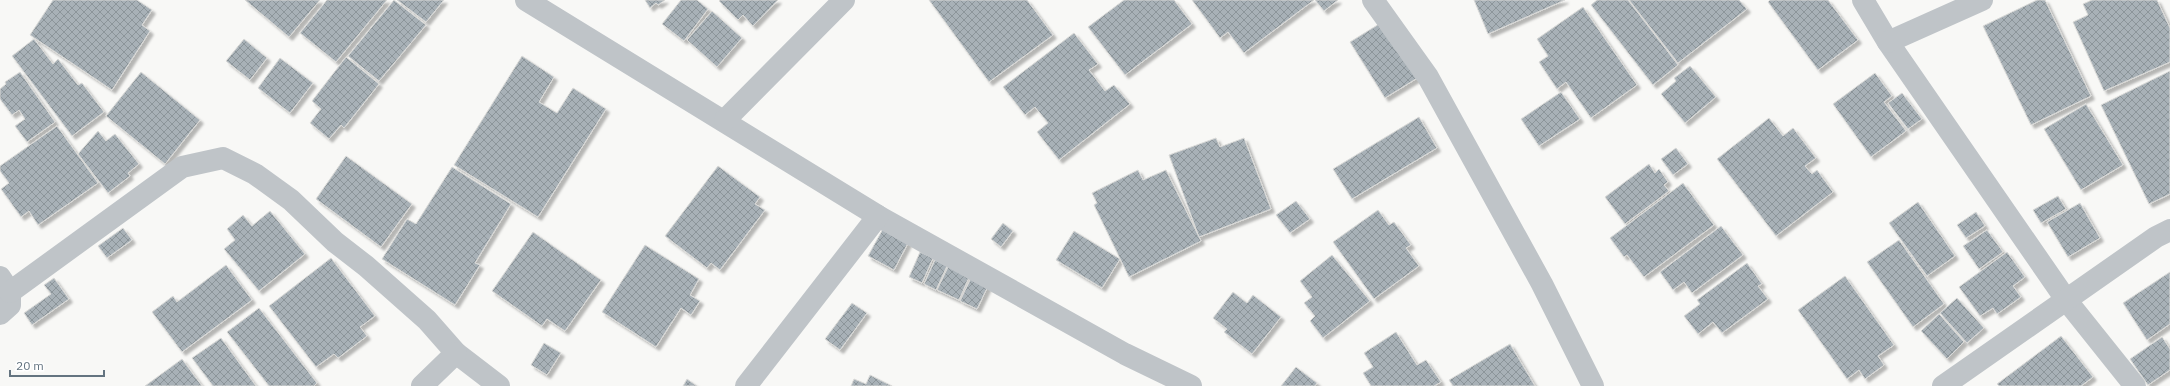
<svg xmlns="http://www.w3.org/2000/svg" width="2170" height="386" viewBox="0 0 2170 386" font-family="'IBM Plex Sans',sans-serif">
<style>
.building{fill:url(#building-cross-hatch);stroke:#dadad8;filter:url(#shadow)}
.lines{fill:none;stroke-linecap:round;stroke-linejoin:round}
.street{stroke:#bfc4c8;stroke-width:22}
</style>
<defs>
<pattern id="building-cross-hatch" width="8" height="8" patternUnits="userSpaceOnUse"><rect width="8" height="8" fill="#a8b1b7"/><path d="M0 0l8 8M0 8l8-8" fill="none" stroke="#8c959a"/></pattern>
<filter id="shadow"><feDropShadow dx="3.5" dy="3.5" stdDeviation="1" flood-color="#0004"/></filter>
</defs>
<rect width="100%" height="100%" fill="#f8f8f6"/>
<g class="building">
<polygon points="53,0 137,0 152,10 142,25 150,31 112,90 30,35"/>
<polygon points="245,0 320,0 289,37"/>
<polygon points="327,0 387,0 336,62 300,33"/>
<polygon points="394,0 426,25 379,81 348,56"/>
<polygon points="397,0 444,0 426,22"/>
<polygon points="645,0 665,0 658,5 656,3 650,8"/>
<polygon points="681,0 697,0 708,9 684,41 662,24"/>
<polygon points="720,0 778,0 753,26 743,15 738,20 719,1"/>
<polygon points="929,0 1027,0 1053,35 989,82"/>
<polygon points="1124,0 1174,0 1192,24 1125,75 1088,27"/>
<polygon points="1192,0 1314,0 1244,53 1228,32 1220,38"/>
<polygon points="1315,0 1338,0 1324,11"/>
<polygon points="1474,0 1565,0 1488,34"/>
<polygon points="1597,0 1628,0 1678,65 1653,85 1591,5"/>
<polygon points="1629,0 1739,0 1747,9 1678,63"/>
<polygon points="1770,0 1828,0 1858,40 1818,70 1768,2"/>
<polygon points="2037,0 2045,0 2091,96 2031,125 1983,26"/>
<polygon points="2092,0 2157,0 2170,28 2170,62 2104,91 2073,22 2088,15 2083,4"/>
<polygon points="1583,7 1637,85 1591,118 1566,82 1557,89 1539,62 1548,56 1537,39"/>
<polygon points="712,11 742,38 717,67 687,40"/>
<polygon points="1384,21 1419,77 1385,98 1350,42"/>
<polygon points="1074,33 1098,64 1089,70 1105,91 1114,85 1130,104 1059,160 1037,132 1048,123 1035,107 1025,115 1003,87"/>
<polygon points="34,39 53,64 58,59 78,85 82,83 104,112 72,136 12,56"/>
<polygon points="244,39 267,58 250,80 226,61"/>
<polygon points="522,56 554,77 539,102 557,113 573,88 606,109 538,217 454,165"/>
<polygon points="346,57 379,84 344,128 341,125 329,139 310,123 321,109 312,101"/>
<polygon points="280,58 313,83 290,113 258,88"/>
<polygon points="1690,66 1716,97 1685,123 1661,94 1676,81 1674,78"/>
<polygon points="2170,71 2170,194 2149,204 2101,105"/>
<polygon points="20,72 55,122 27,142 15,126 25,119 19,110 12,115 0,99 0,89 6,84 5,82"/>
<polygon points="141,72 200,120 165,164 106,116"/>
<polygon points="1875,73 1892,96 1884,102 1906,131 1871,157 1833,104"/>
<polygon points="1561,92 1580,119 1539,146 1521,119"/>
<polygon points="1902,93 1922,119 1908,129 1888,103"/>
<polygon points="2086,104 2123,165 2081,190 2044,129"/>
<polygon points="1419,117 1437,148 1352,199 1333,169"/>
<polygon points="1769,118 1783,136 1793,128 1816,158 1805,166 1812,174 1817,170 1833,192 1776,236 1717,159"/>
<polygon points="57,126 98,183 38,225 29,211 21,217 1,189 9,183 0,171 0,166"/>
<polygon points="98,131 106,141 115,134 139,164 128,173 130,176 108,193 78,154"/>
<polygon points="1216,138 1220,147 1244,138 1271,209 1199,237 1169,155"/>
<polygon points="1676,148 1688,164 1673,175 1661,159"/>
<polygon points="346,156 412,204 381,247 316,199"/>
<polygon points="1649,164 1655,173 1659,169 1668,182 1664,185 1669,191 1625,224 1605,197"/>
<polygon points="718,166 760,197 755,204 765,210 720,270 711,263 707,268 665,236"/>
<polygon points="452,167 511,204 475,263 480,265 455,305 382,259 407,219 416,224"/>
<polygon points="1138,170 1143,180 1166,170 1201,241 1129,277 1094,205 1097,203 1092,193"/>
<polygon points="1683,183 1714,225 1644,277 1627,255 1624,257 1610,238"/>
<polygon points="2058,196 2066,209 2041,223 2033,210"/>
<polygon points="1296,201 1310,219 1290,233 1276,215"/>
<polygon points="1918,202 1955,256 1927,276 1889,223"/>
<polygon points="2080,203 2100,238 2068,257 2047,222"/>
<polygon points="1378,210 1389,225 1394,222 1411,245 1406,248 1419,266 1374,299 1333,242"/>
<polygon points="270,211 305,254 259,291 224,249 235,240 227,229 243,215 252,226"/>
<polygon points="1976,212 1985,226 1966,238 1957,225"/>
<polygon points="1003,223 1013,231 1001,247 991,239"/>
<polygon points="1721,226 1743,255 1692,293 1684,282 1673,290 1660,272"/>
<polygon points="884,227 909,241 894,270 868,256"/>
<polygon points="123,228 132,240 107,258 98,246"/>
<polygon points="1987,230 2003,252 1979,269 1963,246"/>
<polygon points="1074,231 1120,259 1102,288 1056,260"/>
<polygon points="533,232 601,280 565,331 547,319 542,326 492,291"/>
<polygon points="1899,240 1944,304 1913,327 1867,262"/>
<polygon points="645,245 699,279 690,295 700,301 691,315 681,308 656,347 602,312"/>
<polygon points="920,252 933,258 922,283 909,277"/>
<polygon points="2007,252 2025,277 2013,286 2021,297 1997,314 1993,308 1980,316 1959,287"/>
<polygon points="1332,255 1370,301 1323,338 1310,321 1315,316 1304,303 1312,297 1300,281"/>
<polygon points="331,258 375,316 360,327 367,336 338,358 334,354 316,367 269,306"/>
<polygon points="935,260 947,266 936,290 924,284"/>
<polygon points="1747,263 1762,284 1758,286 1768,299 1722,333 1713,322 1698,334 1684,316 1700,304 1697,300"/>
<polygon points="226,265 252,300 182,352 152,312 173,296 177,302"/>
<polygon points="949,265 970,275 959,300 937,290"/>
<polygon points="2170,272 2170,324 2147,340 2123,303"/>
<polygon points="1845,276 1894,345 1878,356 1884,365 1865,379 1859,370 1847,379 1798,310"/>
<polygon points="54,278 69,299 32,325 24,313 51,294 44,285"/>
<polygon points="971,278 988,286 977,309 960,301"/>
<polygon points="1233,292 1247,303 1253,295 1281,317 1252,354 1224,332 1227,329 1213,318"/>
<polygon points="1957,298 1984,328 1967,343 1940,313"/>
<polygon points="852,303 867,313 840,350 825,339"/>
<polygon points="259,308 317,383 314,386 269,386 227,332"/>
<polygon points="1939,314 1964,342 1947,359 1921,331"/>
<polygon points="1396,332 1417,365 1426,360 1441,382 1434,386 1371,386 1363,373 1373,367 1364,353"/>
<polygon points="2061,336 2093,377 2081,386 1999,386 1997,384"/>
<polygon points="2162,337 2170,349 2170,370 2148,385 2130,359"/>
<polygon points="221,338 256,386 213,386 192,358"/>
<polygon points="544,343 561,353 547,375 531,365"/>
<polygon points="1510,344 1535,386 1453,386 1449,380"/>
<polygon points="182,359 202,386 145,386"/>
<polygon points="1296,367 1317,383 1315,386 1281,386"/>
<polygon points="870,375 892,386 851,386 854,379 866,384"/>
<polygon points="687,379 697,386 683,386"/>
</g>
<g class="lines">
<g class="street">
<polyline points="526,0 878,216 1125,354 1191,386"/>
<polyline points="1373,0 1428,77 1542,284 1593,386"/>
<polyline points="1863,0 1888,42 2067,301 2135,386"/>
<polyline points="1888,42 1982,0"/>
<polyline points="725,120 844,0"/>
<polyline points="0,277 10,292 10,305 0,314"/>
<polyline points="10,292 182,167 223,158 255,174 291,200 335,242 366,266 427,320 456,353 499,386"/>
<polyline points="422,386 456,353"/>
<polyline points="746,386 878,216"/>
<polyline points="1943,386 2156,237 2170,230"/>
</g>
</g>
<path d="M10 370v6h94v-6" fill="none" stroke="#647480" stroke-width="2"/>
<text x="16" y="370" font-size="12" fill="#647480" stroke="#ffffff" stroke-width="3" paint-order="stroke">20 m</text>
</svg>
